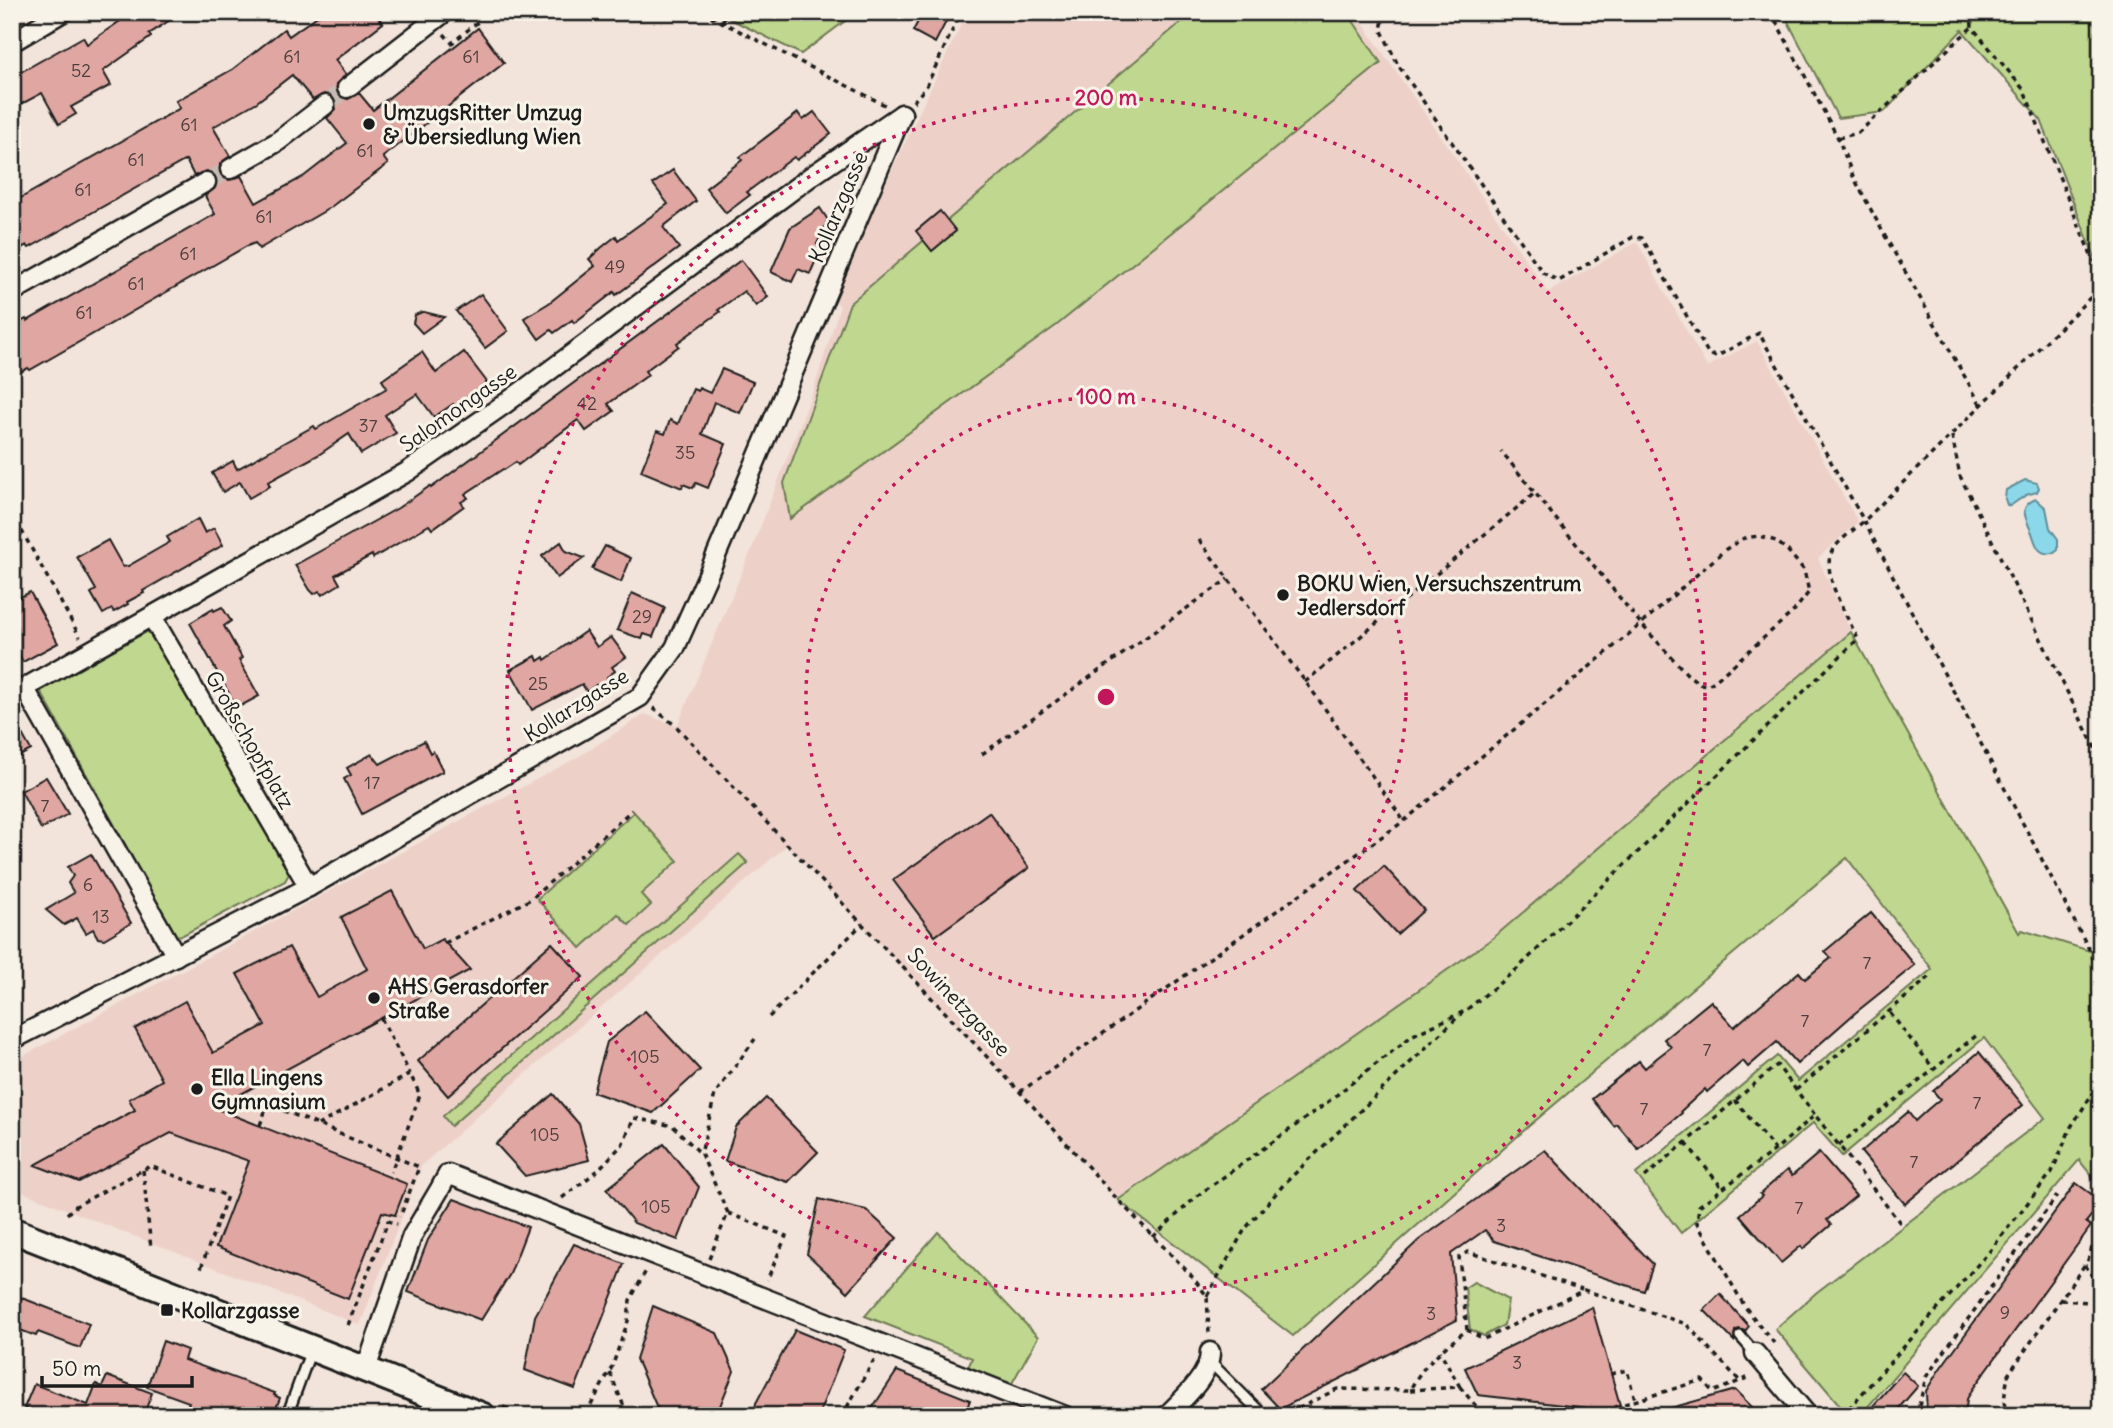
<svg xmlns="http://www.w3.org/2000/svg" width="2113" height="1428" viewBox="0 0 2113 1428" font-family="Delius,sans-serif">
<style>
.built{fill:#edd1c9}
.green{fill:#bfd78e;stroke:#6e7a55;stroke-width:2}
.water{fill:#8bd8eb;stroke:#5f8d98;stroke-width:2}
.building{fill:#e0a6a1;stroke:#1c1c1c;stroke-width:2;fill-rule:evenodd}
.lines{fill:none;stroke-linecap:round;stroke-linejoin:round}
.street-tunnel{stroke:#c7bcb4;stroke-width:18;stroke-dasharray:18 9;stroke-linecap:butt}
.lane-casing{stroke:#1c1c1c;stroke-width:14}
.street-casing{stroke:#1c1c1c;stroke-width:23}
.secondary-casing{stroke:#1c1c1c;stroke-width:30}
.path{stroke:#1c1c1c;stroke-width:3.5;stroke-dasharray:5 5;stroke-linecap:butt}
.lane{stroke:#f7f3e8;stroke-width:9}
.street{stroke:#f7f3e8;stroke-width:18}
.secondary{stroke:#f7f3e8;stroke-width:24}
.ring{fill:none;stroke:#c2185b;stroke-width:3.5;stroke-dasharray:3.5 7}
.poi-dot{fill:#1c1c1c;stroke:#f7f3e8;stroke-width:2.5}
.labels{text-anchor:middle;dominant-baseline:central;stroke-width:6;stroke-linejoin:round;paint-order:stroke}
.number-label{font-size:18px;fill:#4d3e3d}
.poi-label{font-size:21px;font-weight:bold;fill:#1c1c1c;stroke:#f7f3e8;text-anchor:start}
.street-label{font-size:21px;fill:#1c1c1c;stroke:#f7f3e8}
.centre{fill:#c2185b;stroke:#f7f3e8;stroke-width:3.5}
.ring-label{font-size:21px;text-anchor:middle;font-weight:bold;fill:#c2185b;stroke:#f7f3e8;stroke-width:6;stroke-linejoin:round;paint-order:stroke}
</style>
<rect width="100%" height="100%" fill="#f2e4da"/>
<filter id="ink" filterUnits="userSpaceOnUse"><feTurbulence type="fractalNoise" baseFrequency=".0143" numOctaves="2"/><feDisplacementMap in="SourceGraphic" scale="14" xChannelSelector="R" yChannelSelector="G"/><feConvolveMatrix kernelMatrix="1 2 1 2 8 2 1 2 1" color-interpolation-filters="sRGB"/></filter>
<g filter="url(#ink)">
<polygon class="built" points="967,12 1355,12 1548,292 1637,242 1707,367 1757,341 1858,522 1818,558 1851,632 1493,938 1118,1200 1015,1087 787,845 422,1165 360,1325 12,1188 12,1062 578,757 645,714 677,726 753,546 814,388 840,306 831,298"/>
<g class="green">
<polygon points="716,12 857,12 801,54"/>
<polygon points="1193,12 1347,12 1381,63 1057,325 790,519 784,483 850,303"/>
<polygon points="1783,12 2101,12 2101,273 2041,120 1962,30 1884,112 1838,118"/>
<path d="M152 629 290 872 285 881 183 935 175 936C155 913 140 885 131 855L40 690Z"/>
<polygon points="1851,632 2019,933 2022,930 2090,951 2101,947 2101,1187 2079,1160 1860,1416 1849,1416 1775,1329 1817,1292 2045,1118 1984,1038 1842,1156 1813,1123 1681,1233 1636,1174 1777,1056 1798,1081 1932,969 1847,858 1529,1126 1293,1336 1118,1200 1493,938"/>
<polygon points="634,812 678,861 641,894 651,905 629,925 618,914 581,948 537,899"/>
<polygon points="739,854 748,863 451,1126 443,1116"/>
<polygon points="938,1232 1038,1337 1011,1385 968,1368 972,1358 865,1316"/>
<polygon points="1474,1282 1508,1300 1504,1325 1484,1336 1470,1329 1465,1288"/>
</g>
<g class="water">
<polygon points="2025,480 2037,483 2039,488 2037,492 2026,495 2010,506 2007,505 2005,499 2006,490"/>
<path d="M2036 499 2046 508 2050 528 2058 539V550L2054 553C2038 556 2036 545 2032 533 2026 519 2017 506 2036 499Z"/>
</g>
<g class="building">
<polygon points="133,12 182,12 149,34 151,37 103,71 111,85 71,107 76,114 59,124 42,93 12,109 12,77 83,37 87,44"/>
<path d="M323 12H374L383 23 335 60 346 75 337 83 338 94 348 99 359 93 373 110 478 28 504 63 383 157 388 164 328 209 259 249 255 243 247 246 30 370 28 368 12 377V326L26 319 27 321 215 214 205 196 215 188 217 181 212 173 207 171 194 176 186 160 29 248 27 245 12 253V203L180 108 176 101 233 69 284 29 289 36ZM292 75 313 100 324 94 334 98 336 109 327 118 347 143 303 177 256 203 241 176 229 180 220 174V164L230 156 213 127 257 102Z"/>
<polygon points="923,12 951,12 935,43 913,31"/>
<polygon points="814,112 831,134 797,160 794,157 747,192 750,195 726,213 706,188 742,160 740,157 798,113 803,120"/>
<polygon points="673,170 696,201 663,227 679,248 616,295 614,292 574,323 572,320 554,333 551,330 539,339 524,318 549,303 595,266 589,259 601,248 616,236 618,240 668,204 653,184"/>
<polygon points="820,208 828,220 817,244 822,246 810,274 798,269 792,282 771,272 790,228"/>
<polygon points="940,211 956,231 932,251 916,231"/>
<polygon points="741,260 768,297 756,306 744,291 718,310 720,312 677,343 679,346 645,371 648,375 608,404 614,411 586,431 578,420 518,465 516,462 504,470 503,469 465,494 468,498 461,502 464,506 432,529 429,525 373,558 372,555 335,575 340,584 322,595 319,591 314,594 310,590 295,565 398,508 430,486 431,488"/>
<polygon points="481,294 508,331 485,348 456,311"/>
<polygon points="422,312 424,312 444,317 422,333 413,323 415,315"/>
<polygon points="422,352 436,373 464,352 487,382 481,387 483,389 456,408 453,404 434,417 417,394 385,415 396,433 361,454 349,434 320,454 268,482 270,486 249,498 240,482 223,492 212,473 233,461 237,469 314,426 316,429 387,388 382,380"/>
<polygon points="722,369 753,382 740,413 714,402 702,434 726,444 708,488 696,483 693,488 683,484 682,488 641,471 657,431 665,434 670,420 678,424 693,389 698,391 699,388 710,393"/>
<polygon points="198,519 205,533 214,528 223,545 143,591 144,593 127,602 128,604 114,612 112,609 103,614 91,593 96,590 77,557 108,540 123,567 128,566 170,542 167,537"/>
<polygon points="561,542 566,551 584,558 557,578 542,556"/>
<polygon points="605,546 631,558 621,582 592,569"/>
<polygon points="30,592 58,643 23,662 12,643 12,601"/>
<polygon points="632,593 665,608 653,637 644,634 642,639 617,630"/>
<polygon points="222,607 231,621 224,626 242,658 239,660 259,696 237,708 190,623 213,609 214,611"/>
<polygon points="586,631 597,647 611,637 626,657 612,667 615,671 607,677 607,689 596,685 587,692 582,684 532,710 510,670 536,656 538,661 544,657 545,660"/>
<polygon points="12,716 31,750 12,760"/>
<polygon points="424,741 430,753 433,751 443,771 362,814 344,779 351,775 347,768 372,754 380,764"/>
<polygon points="46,777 68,814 41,829 21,791"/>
<polygon points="989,812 1029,868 935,936 893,880"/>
<polygon points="91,854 131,923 104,939 98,938 93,929 86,933 77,918 64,925 46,910 74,893 68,883 73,876 68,867"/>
<polygon points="1384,866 1424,910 1397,934 1357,891"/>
<polygon points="392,891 423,949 442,939 470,970 215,1108 407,1184 395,1215 382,1212 348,1299 216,1247 249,1161 171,1133 79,1182 35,1165 135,1110 129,1099 162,1080 135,1029 185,1001 213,1053 265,1025 237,974 289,947 317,997 367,969 341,917"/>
<polygon points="1871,913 1915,965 1855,1013 1797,1064 1777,1042 1748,1067 1743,1061 1707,1092 1705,1089 1681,1111 1682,1113 1638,1149 1617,1124 1614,1126 1592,1099 1639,1061 1645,1068 1658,1057 1671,1047 1664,1039 1711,1001 1734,1027 1799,972 1805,979 1831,958 1825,951"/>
<polygon points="552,943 583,977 448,1096 418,1061"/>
<polygon points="645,1011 700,1070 653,1113 593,1092 607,1042"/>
<polygon points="1979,1052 2023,1105 1905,1204 1861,1152 1908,1112 1915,1121 1927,1110 1940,1099 1933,1091"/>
<polygon points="553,1094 579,1124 589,1160 525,1176 496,1144"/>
<polygon points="766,1098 818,1152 788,1182 725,1161 736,1127"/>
<polygon points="664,1144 699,1187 678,1240 634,1223 607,1189"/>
<polygon points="1545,1150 1653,1264 1644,1291 1494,1241 1485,1230 1451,1254 1457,1320 1280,1409 1261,1389 1419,1240"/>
<polygon points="1819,1153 1856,1196 1827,1220 1831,1225 1803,1249 1801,1246 1781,1263 1740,1215 1762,1196 1760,1194 1787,1170 1792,1176"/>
<polygon points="2076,1183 2101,1201 2096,1210 2086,1222 2091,1226 1972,1390 1967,1399 1965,1416 1927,1416 1926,1391 1939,1370"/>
<polygon points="454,1199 528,1227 510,1274 481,1320 408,1292 428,1240"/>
<polygon points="819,1199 866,1210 897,1238 848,1292 807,1254"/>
<polygon points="574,1244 624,1264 575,1389 525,1370 535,1316"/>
<polygon points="12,1294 89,1324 80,1348 38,1332 36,1336 12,1327"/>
<polygon points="1720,1294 1749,1326 1745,1331 1739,1329 1735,1331 1734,1341 1704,1310"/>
<polygon points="653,1306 717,1333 734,1371 716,1416 673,1416 658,1410 636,1359"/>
<polygon points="1592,1307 1622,1412 1478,1395 1465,1368"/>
<polygon points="795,1330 844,1350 818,1416 754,1416 756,1403"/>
<polygon points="163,1341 187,1350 184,1360 275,1393 274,1395 280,1398 273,1416 184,1416 189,1402 147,1387"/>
<polygon points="897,1371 970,1400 964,1416 867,1416"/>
<polygon points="1903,1372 1918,1386 1892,1416 1864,1416"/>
<polygon points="107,1376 152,1393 143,1416 44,1416 24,1408 34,1384 88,1405 96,1384 102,1387"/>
<polygon points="1735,1390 1761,1416 1661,1416 1660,1411"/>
</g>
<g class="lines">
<g class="street-tunnel">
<polyline points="325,105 347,88"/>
<polyline points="206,182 230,169"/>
</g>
<defs>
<g id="lane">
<polyline points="1740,1336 1755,1353"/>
<polyline points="1210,1362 1264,1416"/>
<polyline points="287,1416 311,1350"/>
</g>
<g id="street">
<polyline points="12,42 63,12"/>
<polyline points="347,88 445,12"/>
<polyline points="230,169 277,142 325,105"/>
<polyline points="12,292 206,182"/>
<polyline points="152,617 309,887"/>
<polyline points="25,689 176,956"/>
<polyline points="12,695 407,472 506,403 810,177 902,114"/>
<polyline points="12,1040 309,887 640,697 675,648 707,577 902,114"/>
<polyline points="442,1185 448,1174 1065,1416"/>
<polyline points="1755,1353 1808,1416"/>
<polyline points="366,1369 412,1236 441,1187"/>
<path d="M1166 1416C1182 1400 1210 1376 1210 1352"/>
</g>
<polyline id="secondary" points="12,1230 483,1416"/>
</defs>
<use href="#lane" class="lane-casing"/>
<use href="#street" class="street-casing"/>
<use href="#secondary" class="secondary-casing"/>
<g class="path">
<polyline points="702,12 885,105"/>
<polyline points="1385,12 1381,29 1398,65 1543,273 1559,281 1633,237 1642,238 1708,353 1716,357 1759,333 1864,521 2090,951 2101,977"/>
<polyline points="1771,12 1838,138 1853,176 1885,236 1982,407"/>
<polyline points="1971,12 1972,27 2024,90 2092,258 2101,266"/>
<polyline points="722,22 727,12"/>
<polyline points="444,34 452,43 490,12"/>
<polyline points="913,102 926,87 961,12"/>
<polyline points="1838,138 1858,133 1972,27"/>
<polyline points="1952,436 1960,476 2101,760"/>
<polyline points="12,513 80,637"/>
<polyline points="12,537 22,531"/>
<polyline points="1199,540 1316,696 1404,821"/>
<polyline points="1305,682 1535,493"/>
<polyline points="653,708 676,726 1020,1092 1118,1200 1190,1274 1207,1296 1209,1333"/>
<polyline points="982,754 1228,579"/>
<polyline points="445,943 531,899 632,810"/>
<polyline points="1890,1013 1934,1069"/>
<polyline points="769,1017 862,924"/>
<polyline points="381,1018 410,1074"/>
<polyline points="1796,1090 1932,975"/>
<polyline points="1020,1092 1404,821 1641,624 1726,549 1744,538 1759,536 1776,541 1788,551 1804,570 1809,592 1794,611 1716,680 1708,685 1700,684 1687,674 1641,624 1501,451"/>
<polyline points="256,1099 419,1167 400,1217"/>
<polyline points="1735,1100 1775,1150"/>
<polyline points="260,1125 268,1104"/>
<polyline points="318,1125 410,1074 420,1095 391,1172"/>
<polyline points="1686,1143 1723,1189"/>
<polyline points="1839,1145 1977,1035"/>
<polyline points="143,1170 151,1249"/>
<polyline points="1645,1177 1777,1065 1815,1115"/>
<polyline points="562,1198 596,1172 622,1145 634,1118 673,1126 701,1154"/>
<polyline points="728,1213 701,1154 715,1094 755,1039"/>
<polyline points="67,1214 74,1207 150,1166 227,1196 201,1268"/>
<path d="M1153 1237 1197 1196 1320 1108 1413 1035 1465 1011 1517 969 1858 639C1848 617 1816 568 1835 547 1843 537 1855 529 1864 521L2101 287"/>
<polyline points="709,1259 728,1213 786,1236 767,1280"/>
<polyline points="2085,1265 2101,1290"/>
<polyline points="1207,1296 1245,1229 1285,1183 1462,1013"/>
<polyline points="2061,1300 2101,1303"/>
<polyline points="348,1325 388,1221 397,1224"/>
<polyline points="1467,1330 1459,1257 1468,1252 1582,1289"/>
<polyline points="1774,1343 1745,1307 1697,1223 1699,1206 1775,1150 1815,1115 1901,1224"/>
<polyline points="610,1373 628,1416"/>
<polyline points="1611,1374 1627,1370 1635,1399"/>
<polyline points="1460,1387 1480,1411 1518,1416"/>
<polyline points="1410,1390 1460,1387 1440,1351"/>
<polyline points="503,1407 526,1416"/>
<polyline points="586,1414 612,1367 628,1321 630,1300 647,1269"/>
<polyline points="842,1416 874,1360"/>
<path d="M1291 1416 1300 1408 1337 1389 1410 1390C1424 1362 1443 1349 1467 1330L1484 1339 1584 1290 1686 1324 1739 1380"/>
<polyline points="1586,1416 1702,1380 1713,1392 1752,1376"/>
<polyline points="1842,1416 1989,1252 2052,1172 2071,1127 2089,1099 2101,1086"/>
<polyline points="1921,1416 1919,1406 1926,1377 2057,1196"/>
<polyline points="2006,1416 2004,1400 2008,1375 2088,1260 2095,1238 2101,1230"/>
</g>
<use href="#lane" class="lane"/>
<use href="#street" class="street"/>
<use href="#secondary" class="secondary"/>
</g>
</g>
<g class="ring">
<circle cx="1106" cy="697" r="300"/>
<circle cx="1106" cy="697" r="599"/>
</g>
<g class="poi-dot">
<circle cx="369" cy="124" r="7"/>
<circle cx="1283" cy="595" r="7"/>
<circle cx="374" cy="998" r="7"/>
<circle cx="197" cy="1089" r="7"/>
<rect x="160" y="1303" width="14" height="14" rx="3.5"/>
</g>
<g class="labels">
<g class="number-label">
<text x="292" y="56">61</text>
<text x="471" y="56">61</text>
<text x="81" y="70">52</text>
<text x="189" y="124">61</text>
<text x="365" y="150">61</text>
<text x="136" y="159">61</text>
<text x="83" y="189">61</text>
<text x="264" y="216">61</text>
<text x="188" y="253">61</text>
<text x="615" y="266">49</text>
<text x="136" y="283">61</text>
<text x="84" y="312">61</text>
<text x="587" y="403">42</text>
<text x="368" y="425">37</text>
<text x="685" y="452">35</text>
<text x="642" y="616">29</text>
<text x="538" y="683">25</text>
<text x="372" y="782">17</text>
<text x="45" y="805">7</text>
<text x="88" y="884">6</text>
<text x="101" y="916">13</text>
<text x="1867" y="962">7</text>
<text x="1805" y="1020">7</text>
<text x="1707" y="1049">7</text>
<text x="645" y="1056">105</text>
<text x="1977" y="1102">7</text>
<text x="1644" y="1108">7</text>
<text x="545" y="1134">105</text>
<text x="1914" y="1161">7</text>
<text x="656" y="1206">105</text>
<text x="1799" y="1207">7</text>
<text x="1501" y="1225">3</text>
<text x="2005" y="1312">9</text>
<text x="1431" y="1313">3</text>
<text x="1517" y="1362">3</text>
</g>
<g class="poi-label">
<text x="383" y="112">UmzugsRitter Umzug<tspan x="383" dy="24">&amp; Übersiedlung Wien</tspan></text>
<text x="1297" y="583">BOKU Wien, Versuchszentrum<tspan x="1297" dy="24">Jedlersdorf</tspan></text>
<text x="388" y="986">AHS Gerasdorfer<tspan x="388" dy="24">Straße</tspan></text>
<text x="211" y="1077">Ella Lingens<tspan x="211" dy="24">Gymnasium</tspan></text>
<text x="181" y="1310">Kollarzgasse</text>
</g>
<g class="street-label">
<text transform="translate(838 207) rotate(-67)">Kollarzgasse</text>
<text transform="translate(458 408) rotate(-35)">Salomongasse</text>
<text transform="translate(576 705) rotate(-32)">Kollarzgasse</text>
<text transform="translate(250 740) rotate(60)">Großschopfplatz</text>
<text transform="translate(959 1002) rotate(47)">Sowinetzgasse</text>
</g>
</g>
<circle cx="1106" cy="697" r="10" class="centre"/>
<g class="ring-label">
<text x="1106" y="105">200 m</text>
<text x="1106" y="404">100 m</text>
</g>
<rect width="2113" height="1428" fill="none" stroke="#f7f3e8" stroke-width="42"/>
<rect x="21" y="21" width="2071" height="1386" fill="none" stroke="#1c1c1c" stroke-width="2.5" filter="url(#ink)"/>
<path d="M42 1376v10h150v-10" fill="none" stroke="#1c1c1c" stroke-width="3.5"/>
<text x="52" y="1376" font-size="21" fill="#1c1c1c" stroke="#f7f3e8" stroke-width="5" paint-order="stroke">50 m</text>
</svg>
